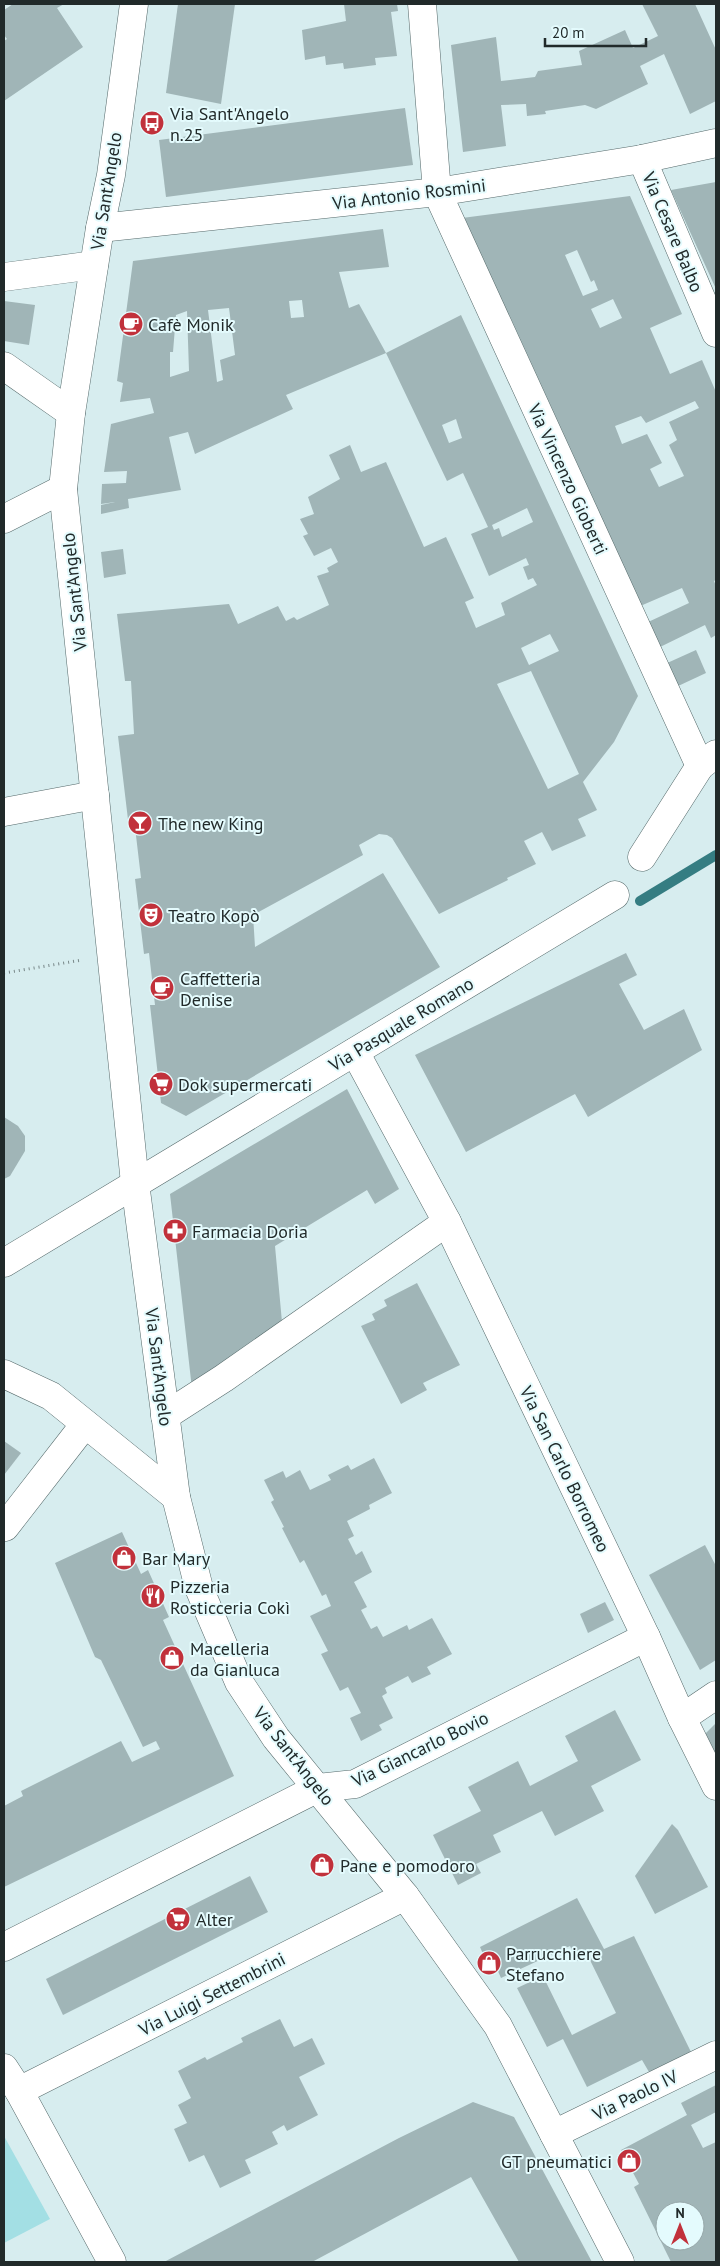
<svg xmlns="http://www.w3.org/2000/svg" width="720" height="2266" viewBox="0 0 720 2266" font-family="'PT Sans',sans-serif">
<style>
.green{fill:#a3dfe4}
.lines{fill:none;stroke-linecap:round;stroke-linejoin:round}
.stream{stroke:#357d82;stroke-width:10}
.building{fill:#a0b5b7;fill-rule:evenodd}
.minor-casing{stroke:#566a6b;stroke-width:29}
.path{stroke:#788788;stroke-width:3;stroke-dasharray:1 4;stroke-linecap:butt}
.minor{stroke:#fff;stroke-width:28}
.labels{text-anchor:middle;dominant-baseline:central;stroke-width:4;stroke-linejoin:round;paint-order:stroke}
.poi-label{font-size:18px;fill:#212a2a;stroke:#e4fbfd;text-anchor:start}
.street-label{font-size:18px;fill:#212a2a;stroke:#e4fbfd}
</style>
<rect width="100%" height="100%" fill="#d7edef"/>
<polygon class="green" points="4,2136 50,2219 4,2243"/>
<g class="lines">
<polyline class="stream" points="640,901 716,855"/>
</g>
<g class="building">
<polygon points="13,4 64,4 57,8 83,47 4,101 4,41 7,39 4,35 4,10"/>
<polygon points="178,4 235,4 221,104 166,93"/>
<polygon points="344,4 397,4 398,11 391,12 397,56 375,58 376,65 344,69 343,63 326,65 325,56 305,60 302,30 346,21"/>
<polygon points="642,4 695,4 716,50 716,101 690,114 664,54 640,66 648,84 596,109 585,105 545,111 546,114 527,116 526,104 501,105 506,146 463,152 451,45 496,37 501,81 535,77 538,71 582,65 579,51 625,30 633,48 658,36"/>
<polygon points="405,108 413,165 166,197 159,140"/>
<polygon points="716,182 716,289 671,190"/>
<path d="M630 196 682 314 650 328 670 374 702 360 716 392V580L714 581 716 586V635L711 638 705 625 658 648 646 623 689 603 682 588 638 607 462 218ZM577 250 591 282 594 280 598 290 583 296 565 255ZM613 299 622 318 600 328 591 309ZM695 401 699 408 669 422 677 440 669 445 684 476 659 487 650 469 662 463 647 434 622 444 615 426 641 416 646 423Z"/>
<path d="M383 229 389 267 339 272 349 308 359 304 386 353 286 395 293 409 195 454 188 432 169 437 181 490 128 499 129 508 101 514V505L115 502 101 504 102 484 126 483 127 471 104 472 111 424 154 413 150 398 120 402 123 383 117 381 133 261ZM302 300 304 317 291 318 289 301ZM229 308 235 355 220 360 223 380 217 382 208 310ZM187 311 189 371 170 377V352H173L176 315Z"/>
<polygon points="4,301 35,305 29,345 4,341"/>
<path d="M461 315 638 696 614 742 583 782 597 810 578 819 586 836 552 851 542 832 524 841 536 864 507 878 508 880 439 914 392 838 387 835 379 834 359 845 363 855 253 915 255 947 383 873 440 967 186 1116 161 1103 150 1005H155L149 953 144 954 135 879 141 878 135 827 129 828 118 736 134 734 131 681H125L117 614 229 604 238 624 278 606 286 621 294 617 297 620 329 605 317 576 329 572 327 568 338 562 331 548 314 556 303 536 308 534 300 519 314 514 308 497 340 479 329 455 350 445 361 472 386 462 424 547 446 537 474 598 465 602 476 628 505 615 501 603 537 585 533 578 528 580 523 567 529 565 526 558 489 576 471 534 488 527 463 473 447 481 386 353ZM456 419 462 438 449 443 442 425ZM527 508 533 522 502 537 499 528 494 530 492 525ZM550 634 559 651 529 665 521 648ZM531 671 579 774 548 789 497 684Z"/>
<polygon points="123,549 126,574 104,578 101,552"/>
<polygon points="696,650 706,673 676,687 665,664"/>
<polygon points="626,953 637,975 619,984 644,1030 684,1009 702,1050 588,1117 575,1094 466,1152 415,1055"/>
<polygon points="347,1089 399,1189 375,1204 367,1190 275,1246 282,1322 192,1389 170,1194"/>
<polygon points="4,1117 18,1126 25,1136 25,1151 10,1176 4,1179"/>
<polygon points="417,1283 460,1365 423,1383 427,1390 401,1404 361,1326 375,1320 372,1314 387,1306 384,1300"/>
<polygon points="4,1441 21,1453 4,1475"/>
<polygon points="374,1458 392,1493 369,1505 370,1509 347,1521 354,1536 348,1539 356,1555 362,1551 372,1572 354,1582 367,1607 361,1610 371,1629 377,1626 383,1637 407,1625 409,1630 432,1618 452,1654 427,1667 431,1674 412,1683 408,1676 385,1688 387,1693 382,1696 393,1718 379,1725 382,1730 361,1741 350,1718 361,1713 348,1687 340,1691 321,1654 328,1651 310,1616 331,1606 326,1594 322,1596 304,1560 300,1563 282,1528 284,1527 271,1502 274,1500 264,1480 283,1471 286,1478 300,1470 310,1490 331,1480 328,1475 348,1465 351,1470"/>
<polygon points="122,1532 141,1574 148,1570 169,1617 163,1620 234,1776 4,1887 4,1806 23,1796 21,1791 121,1741 132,1762 160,1749 156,1741 143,1747 101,1660 95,1657 55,1563"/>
<polygon points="705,1545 716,1566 716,1660 700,1670 649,1575"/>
<polygon points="605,1602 614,1620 588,1633 580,1614"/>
<polygon points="615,1710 641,1760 591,1786 604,1811 555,1836 542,1811 493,1835 501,1852 476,1864 481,1873 458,1885 433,1835 481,1811 468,1787 518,1761 530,1786 578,1761 565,1736"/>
<polygon points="716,1723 716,1756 705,1734"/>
<polygon points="672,1824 678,1830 708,1887 655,1914 635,1876"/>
<polygon points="323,1854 335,1867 324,1876 313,1862"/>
<polygon points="250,1876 268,1912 63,2015 46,1979"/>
<polygon points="577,1898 604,1949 634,1936 691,2052 649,2072 642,2060 587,2087 563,2039 547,2047 517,1988 543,1976 572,2035 616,2013 588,1956 577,1961 570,1946 501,1978 497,1969 491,1972 480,1947"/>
<polygon points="280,2019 294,2047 312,2038 325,2064 299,2077 318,2115 287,2131 284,2125 272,2132 278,2144 245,2160 251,2173 220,2188 204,2155 189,2162 174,2129 187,2123 178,2105 191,2098 178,2071 205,2057 207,2060 243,2042 241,2038"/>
<path d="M716 2085V2112L691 2125 703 2148 716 2142V2262H671L634 2187 639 2184 621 2150 687 2115 681 2103ZM665 2211H695V2241H665Z"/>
<polygon points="473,2102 514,2117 592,2262 519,2262 471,2177 312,2262 164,2262 399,2138"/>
</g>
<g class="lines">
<defs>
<g id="minor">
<polyline points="134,4 111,175 100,228 71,413 63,489 135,1183 176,1497 199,1588 239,1682 276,1738 405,1896 498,2026 620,2262"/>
<polyline points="422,4 437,192 700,766"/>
<polyline points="642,159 716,333"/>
<polyline points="100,228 437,192 642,159 716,143"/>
<polyline points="4,277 94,265"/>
<polyline points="4,366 71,413"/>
<polyline points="4,519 63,489"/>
<polyline points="4,812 95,795"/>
<polyline points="642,857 700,766 716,754"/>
<polyline points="355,1052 447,1222 646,1637 682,1718 716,1786"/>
<polyline points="4,1263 615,895"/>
<polyline points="4,1374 51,1396 176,1497"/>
<polyline points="165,1416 224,1378 447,1222"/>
<polyline points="5,1527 85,1424"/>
<polyline points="682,1718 716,1695"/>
<polyline points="4,1947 318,1788 355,1784 646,1637"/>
<polyline points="4,2068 19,2091 112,2262"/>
<polyline points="19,2091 405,1896"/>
<polyline points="554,2134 716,2055"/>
</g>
</defs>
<use href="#minor" class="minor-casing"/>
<polyline class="path" points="4,973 82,960"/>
<use href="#minor" class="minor"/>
</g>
<defs>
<symbol id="bus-disc" viewBox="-11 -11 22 22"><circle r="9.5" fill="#c1313b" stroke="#e4fbfd"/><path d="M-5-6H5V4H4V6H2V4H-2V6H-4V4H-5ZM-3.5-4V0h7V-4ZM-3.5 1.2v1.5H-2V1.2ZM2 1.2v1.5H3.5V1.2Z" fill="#fff"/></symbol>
<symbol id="cafe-disc" viewBox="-11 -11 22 22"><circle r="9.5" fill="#c1313b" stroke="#e4fbfd"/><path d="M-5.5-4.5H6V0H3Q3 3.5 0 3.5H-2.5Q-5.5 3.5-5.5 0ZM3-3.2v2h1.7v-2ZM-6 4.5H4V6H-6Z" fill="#fff"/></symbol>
<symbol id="bar-disc" viewBox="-11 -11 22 22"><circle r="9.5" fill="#c1313b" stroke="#e4fbfd"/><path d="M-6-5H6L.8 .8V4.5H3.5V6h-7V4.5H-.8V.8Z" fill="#fff"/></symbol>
<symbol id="theatre-disc" viewBox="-11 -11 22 22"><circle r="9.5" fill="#c1313b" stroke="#e4fbfd"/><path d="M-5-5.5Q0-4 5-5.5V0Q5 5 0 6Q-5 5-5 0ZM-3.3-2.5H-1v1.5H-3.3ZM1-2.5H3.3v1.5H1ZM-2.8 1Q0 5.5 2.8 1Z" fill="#fff"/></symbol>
<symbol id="supermarket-disc" viewBox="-11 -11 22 22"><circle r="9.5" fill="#c1313b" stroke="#e4fbfd"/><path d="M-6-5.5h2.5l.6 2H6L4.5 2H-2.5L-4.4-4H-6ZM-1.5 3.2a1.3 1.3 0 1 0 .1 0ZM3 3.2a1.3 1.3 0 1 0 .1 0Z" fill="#fff"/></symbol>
<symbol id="pharmacy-disc" viewBox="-11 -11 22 22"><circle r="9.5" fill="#c1313b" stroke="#e4fbfd"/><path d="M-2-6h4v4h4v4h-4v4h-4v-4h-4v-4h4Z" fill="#fff"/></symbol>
<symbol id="shop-disc" viewBox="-11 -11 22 22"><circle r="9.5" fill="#c1313b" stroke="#e4fbfd"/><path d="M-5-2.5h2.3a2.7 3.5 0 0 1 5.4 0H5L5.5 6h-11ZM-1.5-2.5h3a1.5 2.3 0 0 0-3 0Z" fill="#fff"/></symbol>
<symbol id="restaurant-disc" viewBox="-11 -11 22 22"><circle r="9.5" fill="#c1313b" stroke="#e4fbfd"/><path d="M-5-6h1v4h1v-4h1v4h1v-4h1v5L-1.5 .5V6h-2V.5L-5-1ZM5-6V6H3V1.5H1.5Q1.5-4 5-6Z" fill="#fff"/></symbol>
</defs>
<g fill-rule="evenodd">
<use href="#bus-disc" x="138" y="109" width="28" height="28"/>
<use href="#cafe-disc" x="117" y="310" width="28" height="28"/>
<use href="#bar-disc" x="126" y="809" width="28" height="28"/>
<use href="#theatre-disc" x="137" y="901" width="28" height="28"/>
<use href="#cafe-disc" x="148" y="974" width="28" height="28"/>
<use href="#supermarket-disc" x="147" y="1070" width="28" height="28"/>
<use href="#pharmacy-disc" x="161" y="1217" width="28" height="28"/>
<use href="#shop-disc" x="110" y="1544" width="28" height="28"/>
<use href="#restaurant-disc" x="139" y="1582" width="28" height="28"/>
<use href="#shop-disc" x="158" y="1644" width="28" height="28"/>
<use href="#shop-disc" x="308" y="1851" width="28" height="28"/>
<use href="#supermarket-disc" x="164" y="1905" width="28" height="28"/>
<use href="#shop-disc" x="475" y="1949" width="28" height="28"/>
<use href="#shop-disc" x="615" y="2147" width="28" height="28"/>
</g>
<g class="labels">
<g class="poi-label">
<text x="170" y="113">Via Sant'Angelo<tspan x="170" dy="21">n.25</tspan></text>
<text x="148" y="324">Cafè Monik</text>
<text x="158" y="823">The new King</text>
<text x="168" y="915">Teatro Kopò</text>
<text x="180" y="978">Caffetteria<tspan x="180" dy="21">Denise</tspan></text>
<text x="178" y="1084">Dok supermercati</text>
<text x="192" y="1231">Farmacia Doria</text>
<text x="142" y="1558">Bar Mary</text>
<text x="170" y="1586">Pizzeria<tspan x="170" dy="21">Rosticceria Cokì</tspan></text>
<text x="190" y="1648">Macelleria<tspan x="190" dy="21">da Gianluca</tspan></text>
<text x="340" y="1865">Pane e pomodoro</text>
<text x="196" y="1919">Alter</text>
<text x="506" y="1953">Parrucchiere<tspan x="506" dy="21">Stefano</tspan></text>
<text x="612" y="2161" text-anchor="end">GT pneumatici</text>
</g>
<g class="street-label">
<text transform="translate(106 191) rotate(-81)">Via Sant'Angelo</text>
<text transform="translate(409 194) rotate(-7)">Via Antonio Rosmini</text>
<text transform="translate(673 232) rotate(67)">Via Cesare Balbo</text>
<text transform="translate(568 479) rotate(65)">Via Vincenzo Gioberti</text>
<text transform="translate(74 592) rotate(-96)">Via Sant'Angelo</text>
<text transform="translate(401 1024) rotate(-31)">Via Pasquale Romano</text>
<text transform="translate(159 1367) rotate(83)">Via Sant'Angelo</text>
<text transform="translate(565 1469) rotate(64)">Via San Carlo Borromeo</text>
<text transform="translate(420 1749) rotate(-26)">Via Giancarlo Bovio</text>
<text transform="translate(294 1756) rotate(52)">Via Sant'Angelo</text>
<text transform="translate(212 1994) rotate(-27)">Via Luigi Settembrini</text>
<text transform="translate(635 2095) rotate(-26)">Via Paolo IV</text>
</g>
</g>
<rect width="720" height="2266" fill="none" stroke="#212a2a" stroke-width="10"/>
<g transform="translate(680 2226)"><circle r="24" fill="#e4fbfd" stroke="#96a7a9"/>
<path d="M0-4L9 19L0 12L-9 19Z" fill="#c1313b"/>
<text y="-8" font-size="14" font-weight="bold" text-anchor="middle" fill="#212a2a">N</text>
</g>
<path d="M545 38v8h101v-8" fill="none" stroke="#212a2a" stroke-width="2.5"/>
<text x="552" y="38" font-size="15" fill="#212a2a" stroke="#e4fbfd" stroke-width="4" paint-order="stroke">20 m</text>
</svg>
